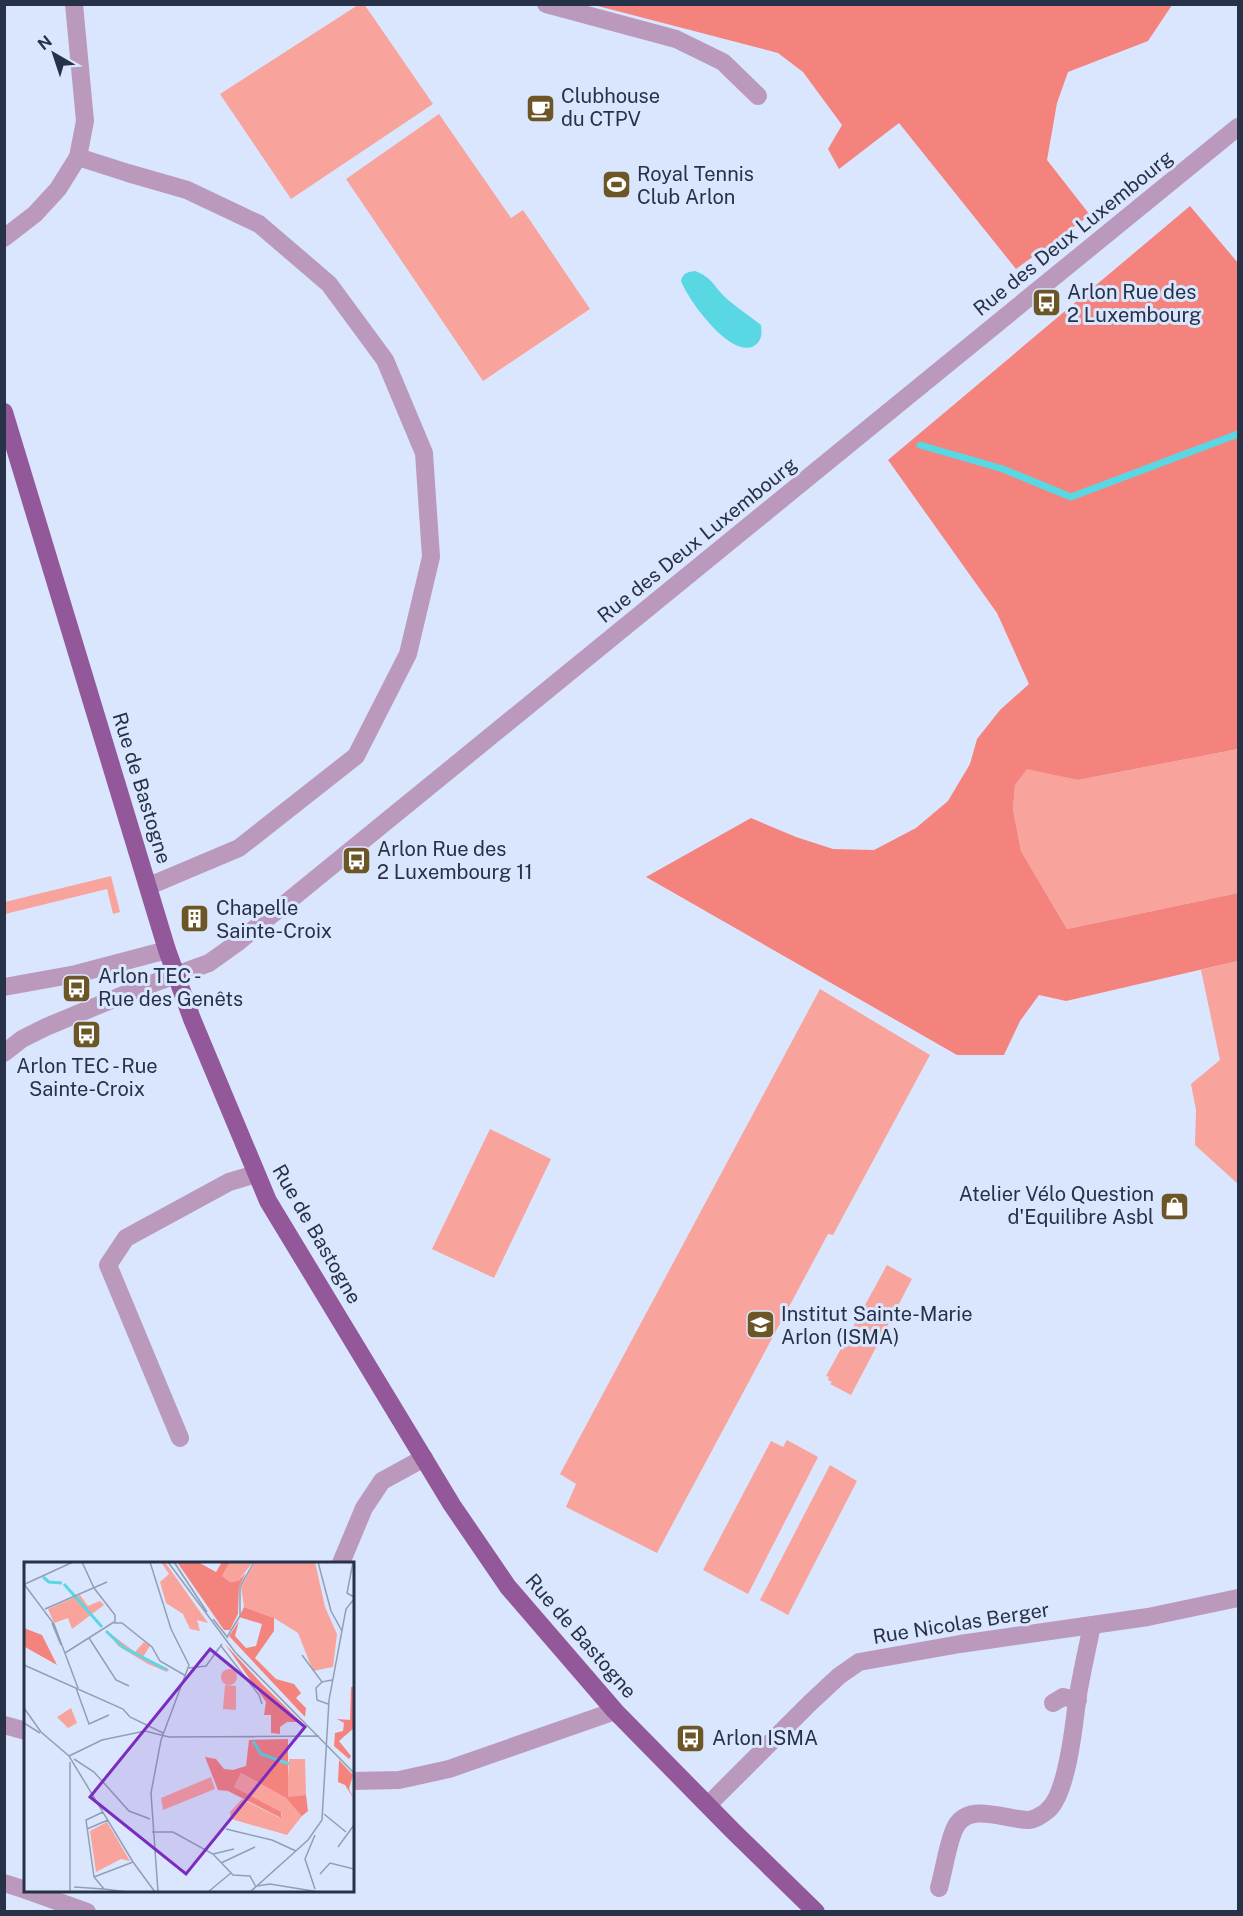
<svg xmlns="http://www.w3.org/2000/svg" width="1243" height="1916" viewBox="0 0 1243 1916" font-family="'Public Sans',sans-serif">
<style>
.green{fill:#f9a39d}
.forest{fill:#f4837d}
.water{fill:#59d8e4}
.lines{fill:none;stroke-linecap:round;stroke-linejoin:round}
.stream{stroke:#59d8e4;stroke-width:7}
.minor{stroke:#bb99bd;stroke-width:18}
.major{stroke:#935899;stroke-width:18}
.labels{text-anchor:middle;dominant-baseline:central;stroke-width:6;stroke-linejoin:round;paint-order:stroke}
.poi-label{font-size:20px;fill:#273147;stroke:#dae6fd;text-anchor:start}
.street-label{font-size:20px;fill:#273147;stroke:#dae6fd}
.inset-river{fill:none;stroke:#59d8e4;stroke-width:3}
.inset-road{fill:none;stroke:#929eb4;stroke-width:1.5}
.view{fill:#7b2cbf;fill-opacity:0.15;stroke:#7b2cbf;stroke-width:3}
.inset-edge{fill:none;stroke:#273147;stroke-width:3}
</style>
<rect width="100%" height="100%" fill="#dae6fd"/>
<g class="green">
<polygon points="364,4 433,104 291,199 220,94 358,5"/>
<polygon points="439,114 511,218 523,210 590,309 483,381 346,179"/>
<polygon points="1238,749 1238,893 1067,929 1021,851 1013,809 1015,785 1027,768 1078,780"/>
<polygon points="111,876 120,912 113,914 107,889 5,914 5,902"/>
<polygon points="1238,961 1238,1184 1195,1145 1196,1110 1191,1084 1220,1060 1201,970"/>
<polygon points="820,989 930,1055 833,1235 828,1234 657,1553 566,1507 576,1484 560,1474"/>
<polygon points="490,1129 551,1159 494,1278 432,1249"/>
<polygon points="887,1265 912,1279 851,1395 830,1384 832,1382 828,1380 829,1377 826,1376"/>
<polygon points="787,1440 818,1457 748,1594 703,1570 771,1441 783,1447"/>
<polygon points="830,1465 857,1481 788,1615 760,1600"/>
</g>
<g class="forest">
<polygon points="594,5 1172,5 1148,41 1068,72 1057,103 1047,160 1090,215 1016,269 899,123 839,169 828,149 842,125 803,72 778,53"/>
<polygon points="1190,206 1238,263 1238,749 1078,780 1027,769 1015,785 1013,809 1021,851 1067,929 1238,893 1238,961 1066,1001 1039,995 1020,1021 1004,1055 957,1055 646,877 751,818 796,837 833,849 874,850 916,828 948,801 970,764 977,739 1000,710 1029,684 997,613 888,460"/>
</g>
<path class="water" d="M695 271C712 277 714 287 727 299 737 308 750 316 761 325 762 334 762 341 754 346 731 359 688 300 681 281 683 273 687 272 695 271Z"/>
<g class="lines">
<polyline class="stream" points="920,445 1003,469 1071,497 1238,434"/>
<g class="minor">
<polyline points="546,4 676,39 723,62 758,96"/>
<polyline points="78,157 128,173 187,190 259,224 329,284 385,360 424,453 431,557 408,654 356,756 239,848 149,886"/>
<polyline points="4,238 35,214 58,189 78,157 85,121 74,4"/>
<polyline points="4,987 76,974 167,950"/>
<polyline points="4,1053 22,1039 46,1027 140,988 209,963 237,943 1238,127"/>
<polyline points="180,1438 108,1265 126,1238 229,1182 256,1174"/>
<polyline points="341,1563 364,1508 382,1481 424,1458"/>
<polyline points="1053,1703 1063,1697 1078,1700"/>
<polyline points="4,1725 26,1731"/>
<polyline points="352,1781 399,1780 449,1769 615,1711"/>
<polyline points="708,1805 810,1703 839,1676 859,1662 960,1644 1148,1617 1238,1598"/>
<polyline points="4,1883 26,1890"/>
<path d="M939 1888C944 1870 947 1847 954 1830 966 1800 1005 1820 1028 1820 1034 1820 1044 1814 1048 1810 1067 1794 1074 1726 1077 1701 1081 1675 1087 1650 1092 1625"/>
<polyline points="26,1890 87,1912"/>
</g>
<polyline class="major" points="4,412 167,950 192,1019 268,1201 452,1505 508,1587 615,1711 733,1831 816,1912"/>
</g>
<defs>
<symbol id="cafe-square" viewBox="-11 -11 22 22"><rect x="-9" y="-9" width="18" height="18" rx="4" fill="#6c5626" stroke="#dae6fd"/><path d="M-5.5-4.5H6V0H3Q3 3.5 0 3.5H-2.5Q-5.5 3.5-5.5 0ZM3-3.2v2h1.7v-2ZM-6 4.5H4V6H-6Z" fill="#fff"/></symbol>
<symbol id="stadium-square" viewBox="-11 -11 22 22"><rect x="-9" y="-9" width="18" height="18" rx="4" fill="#6c5626" stroke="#dae6fd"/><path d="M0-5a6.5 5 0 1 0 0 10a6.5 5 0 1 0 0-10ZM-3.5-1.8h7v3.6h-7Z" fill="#fff"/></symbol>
<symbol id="bus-square" viewBox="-11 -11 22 22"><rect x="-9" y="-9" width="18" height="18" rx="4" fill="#6c5626" stroke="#dae6fd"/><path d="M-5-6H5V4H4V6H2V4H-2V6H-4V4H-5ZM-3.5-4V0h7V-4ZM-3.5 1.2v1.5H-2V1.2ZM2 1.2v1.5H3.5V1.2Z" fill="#fff"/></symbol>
<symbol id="building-square" viewBox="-11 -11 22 22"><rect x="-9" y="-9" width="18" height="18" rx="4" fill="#6c5626" stroke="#dae6fd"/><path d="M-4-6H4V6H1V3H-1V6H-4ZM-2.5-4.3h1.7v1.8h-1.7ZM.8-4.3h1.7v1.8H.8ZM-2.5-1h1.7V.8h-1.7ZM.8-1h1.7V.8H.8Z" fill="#fff"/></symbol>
<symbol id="shop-square" viewBox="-11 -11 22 22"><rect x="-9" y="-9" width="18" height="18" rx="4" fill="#6c5626" stroke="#dae6fd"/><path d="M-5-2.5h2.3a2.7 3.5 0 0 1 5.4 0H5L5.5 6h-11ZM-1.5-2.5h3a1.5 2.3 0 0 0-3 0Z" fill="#fff"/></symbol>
<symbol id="school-square" viewBox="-11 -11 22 22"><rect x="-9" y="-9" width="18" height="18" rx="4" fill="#6c5626" stroke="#dae6fd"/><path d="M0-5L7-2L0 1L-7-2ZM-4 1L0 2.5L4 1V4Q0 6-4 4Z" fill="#fff"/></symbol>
</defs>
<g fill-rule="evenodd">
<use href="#cafe-square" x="524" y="92" width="33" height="33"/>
<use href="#stadium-square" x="600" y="168" width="33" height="33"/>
<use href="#bus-square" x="1030" y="286" width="33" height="33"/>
<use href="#bus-square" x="340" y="844" width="33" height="33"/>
<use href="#building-square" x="178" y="902" width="33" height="33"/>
<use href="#bus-square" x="60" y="972" width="33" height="33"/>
<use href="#bus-square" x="70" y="1018" width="33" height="33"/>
<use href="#shop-square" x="1158" y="1190" width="33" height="33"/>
<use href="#school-square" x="744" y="1308" width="33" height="33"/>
<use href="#bus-square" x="674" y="1722" width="33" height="33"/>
</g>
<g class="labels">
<g class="poi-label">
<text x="561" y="96">Clubhouse<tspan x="561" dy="23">du CTPV</tspan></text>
<text x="637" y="174">Royal Tennis<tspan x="637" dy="23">Club Arlon</tspan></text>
<text x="1067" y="292">Arlon Rue des<tspan x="1067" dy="23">2 Luxembourg</tspan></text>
<text x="377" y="849">Arlon Rue des<tspan x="377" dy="23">2 Luxembourg 11</tspan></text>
<text x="216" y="908">Chapelle<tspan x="216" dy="23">Sainte-Croix</tspan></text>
<text x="98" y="976">Arlon TEC -<tspan x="98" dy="23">Rue des Genêts</tspan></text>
<text x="87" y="1066" text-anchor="middle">Arlon TEC - Rue<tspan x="87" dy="23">Sainte-Croix</tspan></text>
<text x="1154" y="1194" text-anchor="end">Atelier Vélo Question<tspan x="1154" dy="23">d'Equilibre Asbl</tspan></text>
<text x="781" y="1314">Institut Sainte-Marie<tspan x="781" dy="23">Arlon (ISMA)</tspan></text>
<text x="712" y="1738">Arlon ISMA</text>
</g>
<g class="street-label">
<text transform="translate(1073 233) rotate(-39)">Rue des Deux Luxembourg</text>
<text transform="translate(697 540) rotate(-39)">Rue des Deux Luxembourg</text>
<text transform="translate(142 788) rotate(73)">Rue de Bastogne</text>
<text transform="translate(317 1234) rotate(60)">Rue de Bastogne</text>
<text transform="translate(961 1623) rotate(-9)">Rue Nicolas Berger</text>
<text transform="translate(581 1636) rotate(49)">Rue de Bastogne</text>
</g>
</g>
<g transform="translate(24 1562)">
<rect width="330" height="330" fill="#dae6fd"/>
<path d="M137 0H141L184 61 173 58 176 69 166 67 159 52 142 41 136 20 145 12ZM206 0H229L214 19 206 20 198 14ZM231 0H291L301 45 313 72 309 105 289 109 274 71 250 56 220 45 217 25ZM56 33 64 44 76 39 80 43 48 67 44 56 30 61 24 47ZM83 69 111 90 120 80 126 84 119 95 145 107 143 110 124 102 94 84ZM197 115a8 8 0 1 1 16 0a8 8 0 1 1-16 0ZM201 123 212 124V148L199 147ZM47 146 53 161 44 166 33 155ZM265 197H281L282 233 263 236ZM217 211 262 236 277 251 278 254 263 273 207 257 206 250 218 237 256 256 258 252 210 225ZM187 215 191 227 139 248 137 236ZM83 260 106 299 97 297 72 310 66 269Z" fill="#f9a39d"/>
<path d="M153 0H174L192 10 198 0H206L198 14 206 20 214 19 222 11 215 25 214 52 206 68H200ZM220 45 250 56V69L231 96 252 117 270 122 277 131 272 136 282 146 281 155 205 74 215 59 211 74 222 86 232 84 238 62 215 55ZM0 66 18 73 33 103 1 85ZM201 82 239 123 277 160H263L256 165V172L247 171V153H240L242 140ZM327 125H330V166L315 179 327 194 325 197 310 184 311 171 319 169 320 161 313 157 326 158ZM264 177V235L282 233 284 249 278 254 262 236 217 211 210 225 257 250V256L204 229 194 228 181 195 192 197 200 207 209 208 222 204 225 178ZM315 198 329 213 325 227 330 237 321 223 314 220Z" fill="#f4837d"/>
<path class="inset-river" d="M19 15 25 20 38 21M40 22 78 65M82 69 99 85 143 108M229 179 237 192 265 202"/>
<path class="inset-road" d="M58 0 70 26 91 53V61H98L128 85 136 99 162 114M126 0 147 67 165 103 137 178 127 231 134 330M144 0 211 90 330 211M150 0 183 50M294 0 307 49 318 69M329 0 323 31 330 35M0 22 30 62 54 126M1 22 49 0M21 47 83 20M189 57 204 76M28 61 37 83M203 75 216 54V25L230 0M65 76 92 118 105 124M197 84 235 133 238 142M41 91 90 60M278 93 298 120 308 118M0 103 99 147 106 155 139 171M165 106 182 104 198 82M298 120 292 126 293 138 304 142M52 126 65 162 85 153M0 146 17 170 45 194 109 300 131 330M0 161 16 171M45 194 78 178 121 169 145 175 295 174M50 197 70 210 105 249 126 257M79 250 62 258 70 315 80 327 103 330M300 252 322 270M63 267 84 258M202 267 248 278 272 289M128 270H149L189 292 209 313 226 314 232 325M314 285 330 263M189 292 210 287M197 301 231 285M296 312 306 301 330 307M70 315 109 300M233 324 246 322 295 330M50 325 80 327M291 327 281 297 291 273M46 330V200M184 330 207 311M226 330 284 278 298 258 305 138 322 47 330 37"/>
<path class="view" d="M186 87 281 165 162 312 66 235Z"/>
<rect width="330" height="330" class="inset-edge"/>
</g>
<rect width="1243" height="1916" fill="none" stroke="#273147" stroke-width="12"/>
<g transform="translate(54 54) rotate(321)" stroke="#dae6fd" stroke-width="4.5" paint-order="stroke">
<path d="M0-4.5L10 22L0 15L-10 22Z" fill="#273147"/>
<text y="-9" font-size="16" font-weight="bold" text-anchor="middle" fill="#273147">N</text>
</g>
</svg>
